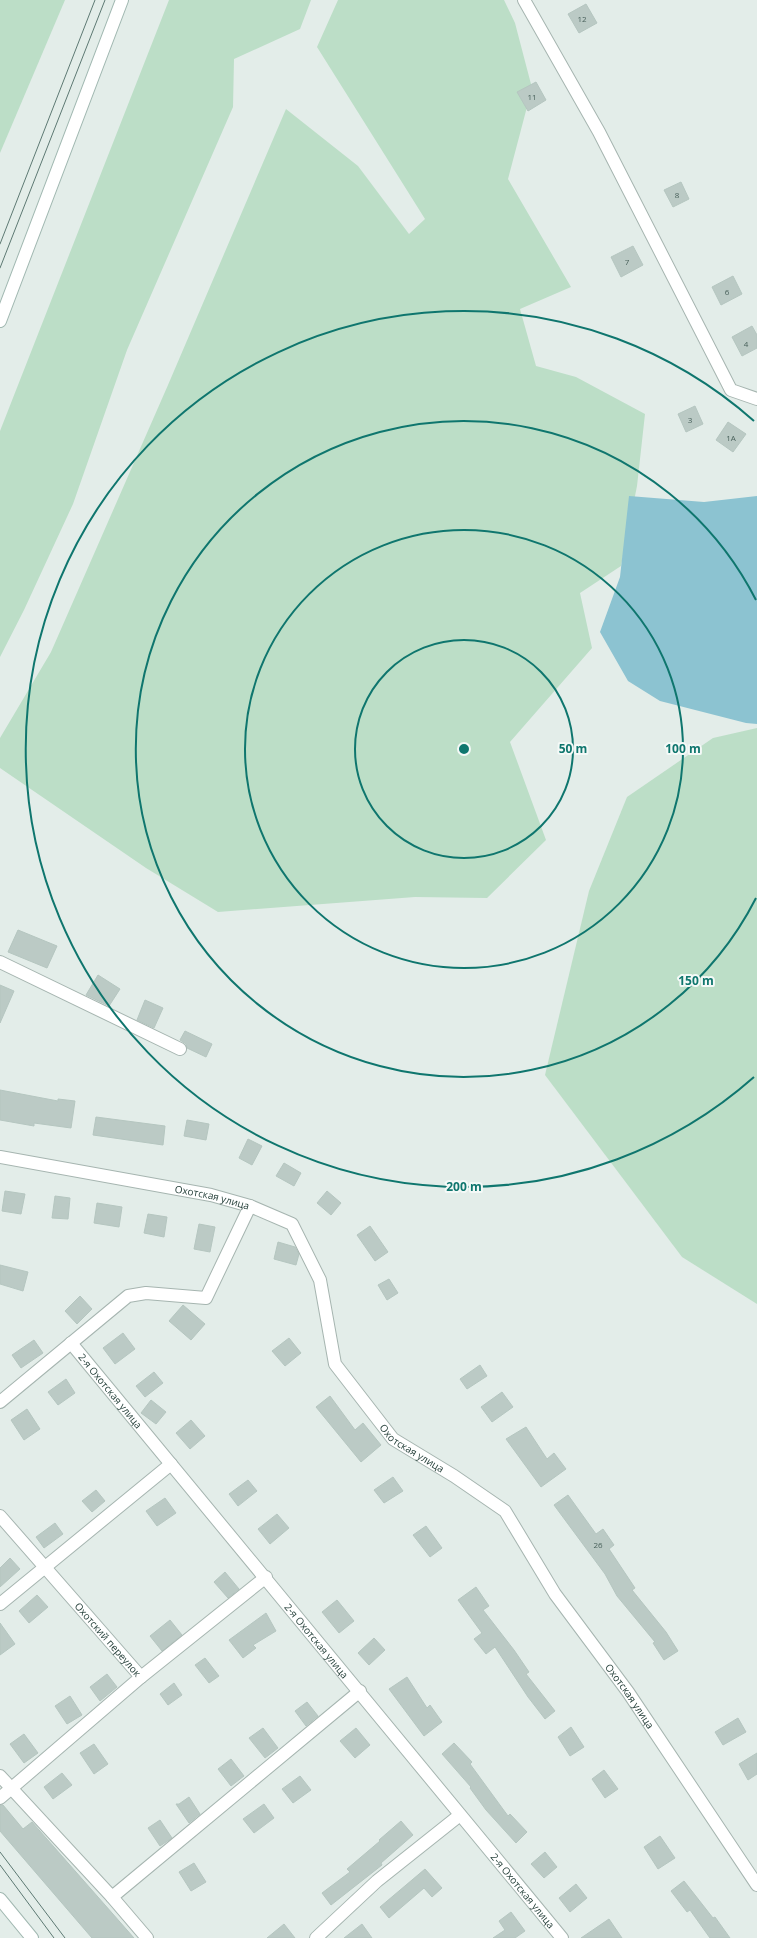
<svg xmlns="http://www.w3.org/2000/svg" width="757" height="1938" viewBox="0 0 757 1938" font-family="'Open Sans',sans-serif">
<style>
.green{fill:#bcdec7}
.water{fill:#8cc3d1}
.building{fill:#bbcac5;stroke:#b5c6c0}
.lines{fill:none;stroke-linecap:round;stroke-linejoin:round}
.minor-casing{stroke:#a6b5b0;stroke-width:14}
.secondary-casing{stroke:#a1b8b1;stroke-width:14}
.minor{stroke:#fff;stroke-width:12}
.secondary{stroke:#fff;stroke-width:12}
.tram{stroke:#5d7973;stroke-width:1}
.ring{fill:none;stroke:#0f766e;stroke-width:2}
.labels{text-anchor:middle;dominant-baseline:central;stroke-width:4;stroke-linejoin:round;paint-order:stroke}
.number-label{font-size:8px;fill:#49615b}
.street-label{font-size:10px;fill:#233e38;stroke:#f4f9f7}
.centre{fill:#0f766e;stroke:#f4f9f7;stroke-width:2}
.ring-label{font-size:12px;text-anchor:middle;font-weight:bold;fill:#0f766e;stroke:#f4f9f7;stroke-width:4;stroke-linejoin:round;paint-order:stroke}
</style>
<rect width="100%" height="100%" fill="#e3ede9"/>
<g class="green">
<polygon points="0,0 65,0 0,153"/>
<polygon points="169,0 311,0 300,29 234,59 233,107 127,350 73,504 24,610 0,657 0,431"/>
<polygon points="338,0 504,0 515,23 532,88 508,179 571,287 520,309 536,366 576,377 645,414 637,486 621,566 580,593 592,648 510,742 546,840 487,898 415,897 218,912 146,868 0,768 0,738 51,652 168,385 286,109 358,166 409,234 425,219 317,47"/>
<polygon points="757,728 757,1304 682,1257 545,1075 589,891 627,797 713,738"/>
</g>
<polygon class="water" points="629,496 704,502 757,496 757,724 746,723 660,701 628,681 600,632 620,577"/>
<g class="building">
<polygon points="586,4 597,23 579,33 568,14"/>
<polygon points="536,82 546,100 528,111 517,92"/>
<polygon points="681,182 689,199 673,207 664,190"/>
<polygon points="633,246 643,265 621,277 611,257"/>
<polygon points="733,276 742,294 721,305 712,287"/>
<polygon points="752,326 757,335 757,348 742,356 732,337"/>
<polygon points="695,406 703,424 686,432 678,414"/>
<polygon points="728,422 746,434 733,452 716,440"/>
<polygon points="18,930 57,946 47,968 8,952"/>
<polygon points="98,975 120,989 109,1006 86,995"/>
<polygon points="0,985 14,991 0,1023"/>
<polygon points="145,1000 163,1008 154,1028 137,1020"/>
<polygon points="185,1031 212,1044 206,1057 187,1048 186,1044 180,1040"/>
<polygon points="0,1090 58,1101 58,1099 75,1101 71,1128 34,1123 34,1126 0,1120"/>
<polygon points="96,1117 165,1126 163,1145 93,1135"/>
<polygon points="187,1120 209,1124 206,1140 184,1136"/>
<polygon points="248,1139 262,1146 252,1165 239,1158"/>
<polygon points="284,1163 301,1173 294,1186 276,1176"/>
<polygon points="5,1191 25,1194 21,1214 2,1211"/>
<polygon points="327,1191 341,1203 331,1215 317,1203"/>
<polygon points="55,1196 70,1198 68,1219 52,1218"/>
<polygon points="97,1203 122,1207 119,1227 94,1223"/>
<polygon points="148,1214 167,1217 164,1237 144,1233"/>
<polygon points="199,1224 215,1227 210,1252 194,1249"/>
<polygon points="370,1226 388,1252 375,1261 357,1235"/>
<polygon points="278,1242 295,1247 299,1254 296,1265 274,1259"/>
<polygon points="0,1265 28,1272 23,1291 0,1284"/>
<polygon points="389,1279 398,1293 387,1300 378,1285"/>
<polygon points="80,1296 92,1309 77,1324 65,1311"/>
<polygon points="183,1305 205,1324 191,1340 169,1321"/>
<polygon points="123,1333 135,1349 115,1364 103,1348"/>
<polygon points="289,1338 301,1353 285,1366 272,1351"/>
<polygon points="34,1340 43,1353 21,1368 12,1355"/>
<polygon points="480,1365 487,1376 467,1389 460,1379"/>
<polygon points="154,1372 163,1383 145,1397 136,1386"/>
<polygon points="66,1379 75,1393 58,1405 48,1392"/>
<polygon points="502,1392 513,1407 492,1422 481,1407"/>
<polygon points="330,1396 355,1430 363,1423 381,1445 361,1462 316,1407"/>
<polygon points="151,1400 166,1412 156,1424 141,1413"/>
<polygon points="27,1409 40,1429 24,1440 11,1420"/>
<polygon points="191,1420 205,1436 190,1449 176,1433"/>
<polygon points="526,1427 547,1459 554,1453 566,1469 541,1487 506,1439"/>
<polygon points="393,1477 403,1491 384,1503 374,1490"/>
<polygon points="248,1480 257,1491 238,1506 229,1494"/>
<polygon points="96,1490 105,1501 92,1512 82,1501"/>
<polygon points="568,1495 596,1534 603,1529 614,1545 609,1549 635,1588 632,1590 666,1632 678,1651 664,1660 653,1643 655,1642 617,1596 605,1574 554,1505"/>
<polygon points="165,1498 176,1513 157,1526 146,1511"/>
<polygon points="277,1514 289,1528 270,1544 258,1529"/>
<polygon points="55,1523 63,1534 44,1548 36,1537"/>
<polygon points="426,1526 442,1548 430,1557 413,1535"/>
<polygon points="10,1558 20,1569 0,1587 0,1568"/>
<polygon points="225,1572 239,1589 228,1598 214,1582"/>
<polygon points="476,1587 489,1606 483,1610 514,1650 529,1672 526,1674 555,1711 545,1719 528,1697 495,1647 486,1654 474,1639 482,1633 458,1600"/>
<polygon points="37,1595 48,1607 29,1623 19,1611"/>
<polygon points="337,1600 354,1621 339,1633 322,1612"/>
<polygon points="266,1613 276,1631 253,1645 256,1648 243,1658 229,1640"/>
<polygon points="170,1620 182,1635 162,1651 150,1636"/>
<polygon points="0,1623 15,1644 0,1655"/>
<polygon points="374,1638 385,1650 369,1665 358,1653"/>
<polygon points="205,1658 219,1676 209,1683 195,1665"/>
<polygon points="107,1674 117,1687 100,1701 90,1687"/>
<polygon points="407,1677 427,1708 430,1705 442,1722 424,1736 389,1689"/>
<polygon points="174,1683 182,1695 168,1705 160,1694"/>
<polygon points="70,1696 82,1715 67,1724 55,1706"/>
<polygon points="307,1702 318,1716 306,1726 295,1711"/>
<polygon points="738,1718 746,1732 723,1745 715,1732"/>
<polygon points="571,1727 584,1747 570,1756 558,1737"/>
<polygon points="263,1728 278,1748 265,1758 249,1738"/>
<polygon points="356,1728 370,1745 355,1758 340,1741"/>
<polygon points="24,1734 38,1753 24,1763 10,1744"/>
<polygon points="454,1743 472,1762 470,1764 508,1816 510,1814 527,1832 516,1843 486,1810 470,1788 471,1787 442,1754"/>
<polygon points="94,1744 108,1764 94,1774 80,1753"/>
<polygon points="757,1753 757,1774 748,1780 739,1764"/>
<polygon points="231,1759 244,1776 231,1786 218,1769"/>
<polygon points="604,1770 618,1789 605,1798 592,1779"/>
<polygon points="62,1773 72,1785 53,1799 44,1787"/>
<polygon points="300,1776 311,1790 293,1803 282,1789"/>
<polygon points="189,1797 200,1814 189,1823 176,1804 179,1804"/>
<polygon points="264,1804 274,1818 254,1833 243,1819"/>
<polygon points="0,1805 3,1805 23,1829 32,1822 134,1938 92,1938 0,1831"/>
<polygon points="160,1820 172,1838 160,1846 148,1828"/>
<polygon points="401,1821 413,1835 381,1863 382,1865 331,1905 322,1893 350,1872 347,1869 380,1841 379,1840"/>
<polygon points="660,1836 675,1858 658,1869 644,1847"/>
<polygon points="545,1852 557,1867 544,1878 531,1864"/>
<polygon points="194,1863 206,1882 191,1891 179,1872"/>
<polygon points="425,1869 442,1888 432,1897 424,1888 389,1918 380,1907"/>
<polygon points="684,1881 713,1918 715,1917 730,1938 710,1938 690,1910 687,1912 671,1891"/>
<polygon points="576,1884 587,1898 570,1912 559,1898"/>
<polygon points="511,1912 525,1931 515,1938 493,1938 505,1930 499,1921"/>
<polygon points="609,1919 622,1938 581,1938"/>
<polygon points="284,1924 295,1938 267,1938"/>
<polygon points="362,1924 372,1938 344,1938"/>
</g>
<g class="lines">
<defs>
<g id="minor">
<polyline points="524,0 599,132 731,390 757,399"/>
<polyline points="0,962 180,1049"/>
<path id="s1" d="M0 1157 211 1195 250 1206 292 1224 320 1280 335 1364 393 1439 454 1476 505 1511 555 1594 628 1692 757 1885"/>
<path id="s2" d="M71 1343 562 1938"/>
<polyline points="0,1402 128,1296 146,1293 206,1298 250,1206"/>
<path id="s3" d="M0 1516 141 1677 0 1798"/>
<polyline points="0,1604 171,1464"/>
<polyline points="141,1677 266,1577"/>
<polyline points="0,1776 112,1897 360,1691"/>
<polyline points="112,1897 147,1938"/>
<polyline points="316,1938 377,1881 460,1815"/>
</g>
<g id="secondary">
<polyline points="0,321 122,0"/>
<polyline points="0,1899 32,1938"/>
</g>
</defs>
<use href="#minor" class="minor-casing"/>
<use href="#secondary" class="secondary-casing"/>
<use href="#minor" class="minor"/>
<use href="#secondary" class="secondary"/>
<g class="tram">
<polyline points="0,244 95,0"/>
<polyline points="0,268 105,0"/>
<polyline points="0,1852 65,1938"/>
<polyline points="0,1865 54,1938"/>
</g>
</g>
<g class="ring">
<circle cx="464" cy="749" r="109"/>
<circle cx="464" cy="749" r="219"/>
<path d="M756 898A328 328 0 1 1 756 600"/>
<path d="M754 1077A438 438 0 1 1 754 421"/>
</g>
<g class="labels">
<g class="number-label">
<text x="582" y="18">12</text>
<text x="532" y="96">11</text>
<text x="677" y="194">8</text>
<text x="627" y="261">7</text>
<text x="727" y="291">6</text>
<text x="746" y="343">4</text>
<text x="690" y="419">3</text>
<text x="731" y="437">1А</text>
<text x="598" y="1544">26</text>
</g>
<g class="street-label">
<text stroke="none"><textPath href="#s1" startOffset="216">Охотская улица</textPath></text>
<text stroke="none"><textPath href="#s2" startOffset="62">2-я Охотская улица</textPath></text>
<text stroke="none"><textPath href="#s1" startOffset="564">Охотская улица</textPath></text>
<text stroke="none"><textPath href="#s3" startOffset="164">Охотский переулок</textPath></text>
<text stroke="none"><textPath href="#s2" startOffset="386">2-я Охотская улица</textPath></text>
<text stroke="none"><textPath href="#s1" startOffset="900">Охотская улица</textPath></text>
<text stroke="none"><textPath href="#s2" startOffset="710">2-я Охотская улица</textPath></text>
</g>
</g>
<circle cx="464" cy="749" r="6" class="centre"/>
<g class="ring-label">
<text x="573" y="753">50 m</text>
<text x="683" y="753">100 m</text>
<text x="696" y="985">150 m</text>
<text x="464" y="1191">200 m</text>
</g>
</svg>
